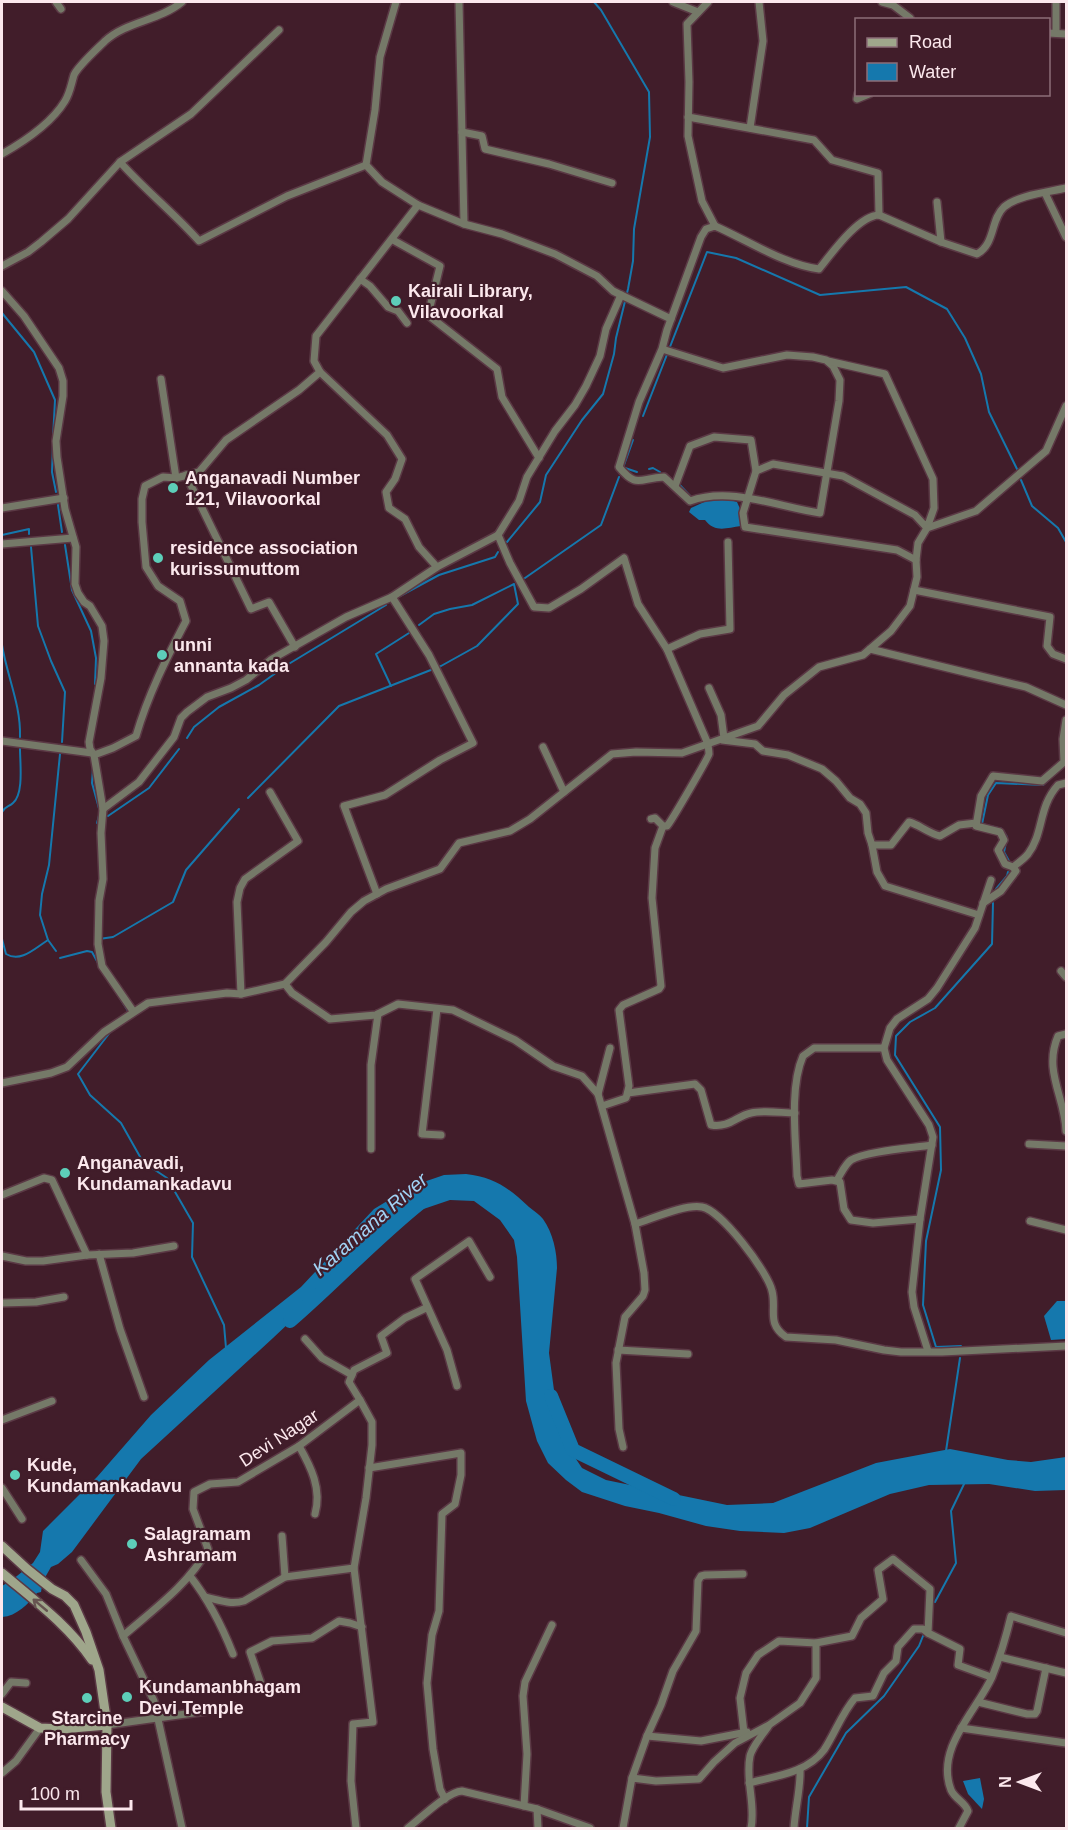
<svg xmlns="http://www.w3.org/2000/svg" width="1068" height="1830" viewBox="0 0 1068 1830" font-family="Helvetica,sans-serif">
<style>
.water{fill:#1578ad}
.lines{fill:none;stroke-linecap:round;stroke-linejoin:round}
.stream{stroke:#1578ad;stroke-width:2}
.river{stroke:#1578ad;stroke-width:14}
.street-casing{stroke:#5b3945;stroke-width:10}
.secondary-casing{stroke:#5b3945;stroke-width:12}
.street{stroke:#757968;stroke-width:7}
.secondary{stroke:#9fa68b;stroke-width:9}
.oneway{stroke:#675451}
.poi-dot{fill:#5dceb9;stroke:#411d2a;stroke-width:2}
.labels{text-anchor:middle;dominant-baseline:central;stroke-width:4.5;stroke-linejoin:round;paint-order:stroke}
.poi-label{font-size:18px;font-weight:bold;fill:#fce8ed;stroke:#411d2a;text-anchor:start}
.street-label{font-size:18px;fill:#fce8ed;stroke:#411d2a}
.water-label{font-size:20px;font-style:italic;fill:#a1d2f4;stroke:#411d2a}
</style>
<rect width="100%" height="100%" fill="#411d2a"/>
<g class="water">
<path d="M713 498H724L737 502 741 511V526C726 528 715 533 705 520H699L689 512 691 508Z"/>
<path d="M466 1174C494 1177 509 1188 529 1207 534 1211 540 1215 543 1219 553 1233 557 1252 557 1268L549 1353 556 1405 564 1441 582 1468 606 1480 727 1505 773 1503 876 1463 950 1449 1008 1460 1031 1462 1066 1457V1490L1035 1491 989 1484 929 1485 890 1494 810 1528 784 1533 740 1531 706 1526 659 1513 625 1506 582 1492 566 1480 548 1463 537 1441 526 1401 517 1257 514 1240 500 1220 474 1201 450 1200 397 1218 377 1233 344 1271 273 1338 141 1459 72 1552 58 1564 51 1567 43 1581 41 1592 37 1593C28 1604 17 1616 2 1617V1586L12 1580 33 1563 40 1552 43 1531 97 1477 151 1415 209 1360 301 1287 374 1209 412 1186 444 1175Z"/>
<polygon points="1057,1301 1066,1301 1066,1339 1051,1340 1044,1316"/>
<polygon points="980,1778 984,1799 982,1809 968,1794 963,1781"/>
</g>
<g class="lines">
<g class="stream">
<polyline points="2,313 34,352 55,400 53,438"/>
<polyline points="643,416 707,252 736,258 820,295 906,287 947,309 965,338 981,374 989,412 1017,469"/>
<polyline points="53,444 52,472 56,492"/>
<polyline points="624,465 633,440"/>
<polyline points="625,468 637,472"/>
<polyline points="649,469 653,468 660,472"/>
<polyline points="1021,480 1032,506 1058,528 1066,542"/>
<polyline points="677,482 692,498"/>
<polyline points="58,505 62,532"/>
<polyline points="2,535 29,529 29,534"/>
<polyline points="507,542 540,502 546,475 582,420 603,394 614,354 616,338 628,289 633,261 634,229 650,137 649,92 601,10 594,2"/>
<polyline points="65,545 72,590 91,631 96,658 95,684"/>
<polyline points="31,547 38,626 51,661 65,692 62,742"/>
<polyline points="525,578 601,525 619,477"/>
<polyline points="400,596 439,575 495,557 498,552"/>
<path d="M2 645C7 676 21 705 20 737"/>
<polyline points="391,686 376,654 409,633"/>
<polyline points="187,738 194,727 219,707 259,685 287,665 386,605"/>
<polyline points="93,745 93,739"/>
<polyline points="93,768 92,783 100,812 97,823"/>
<polyline points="248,798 339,706 441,666 477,646 518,604 514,584 472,605 450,609 434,614 419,625"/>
<path d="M2 812C5 806 9 807 13 803 24 794 20 763 20 749"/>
<polyline points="108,816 149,788 179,749"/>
<polyline points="1009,861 1004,852 1007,837 1002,829 982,824 988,795 996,783 1043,785 1056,773"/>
<polyline points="996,889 1007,876 1008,872"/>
<polyline points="98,890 100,875"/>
<path d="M2 939 6 954C21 963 35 948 48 940L56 951"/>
<polyline points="99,939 113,937 173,902 186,870 239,809"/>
<polyline points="48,940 40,915 42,894 49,865 60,754"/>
<polyline points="60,958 87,951 92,952 98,963"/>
<polyline points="109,981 130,1014"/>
<polyline points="111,1031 78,1074 90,1095 121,1123 143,1162 167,1178 193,1223 192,1257 224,1325 226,1348"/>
<polyline points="961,1346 936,1347 923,1305 926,1241 941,1170 940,1127 895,1055 896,1036 910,1022 935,1008 992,944 993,903"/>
<polyline points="946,1451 960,1358"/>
<polyline points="935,1602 956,1563 951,1511 965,1482"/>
<polyline points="807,1828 809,1797 846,1733 884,1696 919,1646 923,1636"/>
</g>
<g class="river">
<path d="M290 1321C334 1283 374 1240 420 1203"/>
<polyline points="551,1396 573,1450 674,1499"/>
</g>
<defs>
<g id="street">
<polyline points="56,2 61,9"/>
<polyline points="459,2 464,224"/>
<polyline points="673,2 698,12"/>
<polyline points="708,2 687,24 689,82 688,136 702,201 715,226"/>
<polyline points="882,2 893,5 910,18 908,20"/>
<polyline points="1056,2 1056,33"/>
<polyline points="1048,33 1066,34"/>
<polyline points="858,94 857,99 869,94"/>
<polyline points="688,117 814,140 832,160 878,173 879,215"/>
<polyline points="750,128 763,41 759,2"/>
<polyline points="462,132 482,136 485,149 549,164 612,183"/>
<path d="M2 154C25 141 51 124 65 101 70 93 71 85 74 75 78 66 97 49 105 41 127 21 159 21 182 2"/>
<path d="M120 162C145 190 174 213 199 241L287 196 366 165"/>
<polyline points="1045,193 1066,237"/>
<polyline points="937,202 941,242"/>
<path d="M418 205 464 224 502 234 555 254 597 276 613 291 621 295 606 329 600 356 586 386 575 405 555 431 527 477 519 501 498 535 510 563 534 607 549 608 581 589 624 558 638 604 667 649 708 744C708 747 709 750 709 754 708 758 671 822 667 826H663L655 818 651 819"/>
<polyline points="393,240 440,266 428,315 497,369 502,397 539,458"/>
<polyline points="2,266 28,252 41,242 68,219 120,162 191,114 279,30"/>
<polyline points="360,279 370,286 388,307 398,311 407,323"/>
<polyline points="2,291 24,316 59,368 63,381 63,396 56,441 57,457 65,509 76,547 75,584 78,593 84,602 90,606 102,626 104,641 101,678 89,742 90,749 94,755"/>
<polyline points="621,295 671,319"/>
<path d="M662 349 723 368 787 355 813 357 826 360 833 366 840 380 839 401 820 513C779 507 730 486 690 501L664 477C639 478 637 489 619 467L639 402 662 349 667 330 701 237 706 229 715 226C747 240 785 265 819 269 832 253 858 216 879 215L941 242 977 254C996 243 990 220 1004 207 1018 195 1049 192 1066 188"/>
<polyline points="320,372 387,435 402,459 395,479 386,492 389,508 405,519 419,547 437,567"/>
<polyline points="161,379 176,478"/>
<polyline points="756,471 743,513 745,527 897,550 916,560"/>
<polyline points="186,475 251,609 269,602 295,647"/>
<polyline points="675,486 690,446 714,437 751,440 756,471 773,464 843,476 915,515 927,528 934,508 933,479 885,374 828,361"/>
<polyline points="2,508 64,498"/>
<polyline points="2,544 73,538"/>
<polyline points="914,590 1050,617 1047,646 1053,654 1066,659"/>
<polyline points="392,597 437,567 498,535"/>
<polyline points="667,649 700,634 730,629 728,542"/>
<polyline points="870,649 1026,687 1066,705"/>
<polyline points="709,688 721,715 724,738"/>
<path d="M722 740 755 744 763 751 788 755 822 769 836 781 850 798 860 804 866 813 868 833 872 845H891L909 822C918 824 928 833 940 836L959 825 976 823"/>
<polyline points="2,741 92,753"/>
<polyline points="543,747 564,792"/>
<polyline points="103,809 139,782 174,737 181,718 187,712 207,697 231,688 246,680 272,659 346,617 392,597 429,655 473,743 440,760 385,795 344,806 377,894"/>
<polyline points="872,845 877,872 885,886 979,915"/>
<path d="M1013 867C1018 863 1024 859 1028 854 1044 833 1038 807 1058 785L1066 783"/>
<polyline points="983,903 1001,891 1016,871 1013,867 1005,864 998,850 1004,840 1000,832 976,826 981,796 993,776 1042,781 1064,762 1063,739 1066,720"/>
<polyline points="1061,971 1066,977"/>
<polyline points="285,984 292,993 330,1019 376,1015 398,1004 453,1010 515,1040 553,1066 582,1076 598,1094"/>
<polyline points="241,994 237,902 240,888 245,879 298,841 270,792"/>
<polyline points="437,1009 422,1134 441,1135"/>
<path d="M133 1011 102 966 98 944 99 901 103 879 101 833 103 809 94 755 113 748 136 736C148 695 166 659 186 621L180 601 158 586 146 567 142 522V499L145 486 163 477 176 478 199 472 226 440 299 390 320 372 314 361 316 336 418 205 382 182 366 165 375 110 380 57 396 2"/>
<path d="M1066 1034 1058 1036C1043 1071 1065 1097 1066 1131"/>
<polyline points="610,1048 598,1094 635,1224 644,1273 645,1290 643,1296 625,1317 616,1363 619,1429 623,1447"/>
<path d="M884 1048H814L803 1056C789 1088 796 1141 797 1176L799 1184 832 1180 840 1182 844 1209 851 1220 873 1223 920 1219"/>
<polyline points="2,1083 51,1073 67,1067 104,1032 148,1003 227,993 241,994 285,984 326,942 351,912 364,901 386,889 440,869 459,843 510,831 530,819 612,754 636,752 682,753 758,726 784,695 819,667 863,655 891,631 910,606 917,577 916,560 918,543 927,528 976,511 1046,451 1066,406"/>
<path d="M628 1093 695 1084 701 1090 711 1125C730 1128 736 1116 751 1113 764 1110 782 1113 795 1113"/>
<polyline points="602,1106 626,1098 629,1086 619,1010 623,1005 659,989 661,986 652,898 655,848 663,826"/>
<polyline points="1029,1144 1066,1146"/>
<polyline points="371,1149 371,1065 378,1014"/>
<path d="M837 1180C841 1174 845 1164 851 1160 866 1151 913 1148 932 1145"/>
<polyline points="2,1195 44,1178 52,1180 87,1255"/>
<polyline points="1030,1221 1066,1230"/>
<path d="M635 1224C652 1219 684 1204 702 1207 721 1210 768 1272 772 1291 777 1310 766 1323 786 1337L836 1340 884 1350 901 1352H942L1066 1346"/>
<polyline points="99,1254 120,1329 144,1397"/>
<polyline points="2,1256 26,1261 43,1261 87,1255 133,1253 174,1246"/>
<polyline points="2,1303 36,1302 64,1297"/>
<polyline points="305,1339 322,1358 352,1375"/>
<polyline points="618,1350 688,1354"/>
<polyline points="928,1351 914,1307 912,1292 920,1219 933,1137 929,1125 887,1060 884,1048 890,1028 897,1019 928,999 937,988 975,928 991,880"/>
<polyline points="457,1386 447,1350 415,1279 469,1241 490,1277"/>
<polyline points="2,1420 52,1401"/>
<path d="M299 1446C311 1467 322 1489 315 1514"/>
<polyline points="369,1468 461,1453 461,1475 455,1504 442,1514 439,1611 432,1635 427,1683 433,1749 440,1789 445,1799"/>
<polyline points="2,1488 22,1519"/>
<polyline points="282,1536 285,1577"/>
<polyline points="81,1560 106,1594 123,1636"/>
<path d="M190 1576C208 1599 222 1626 233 1654"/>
<path d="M205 1597C219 1600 230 1605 244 1601L285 1577 354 1568"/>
<polyline points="1000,1657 1066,1673"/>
<polyline points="261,1684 250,1652 272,1641 312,1638 339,1621 350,1623 362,1627"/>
<polyline points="2,1694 11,1682 26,1683"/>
<polyline points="978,1702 1027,1714 1035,1714 1037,1711 1046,1668"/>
<polyline points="107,1725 236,1707"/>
<polyline points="961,1728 1066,1743"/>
<polyline points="744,1733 740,1698 746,1673 758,1655 779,1641 816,1643"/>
<polyline points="647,1736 701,1741 747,1732"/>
<polyline points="2,1773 16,1761 40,1728"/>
<polyline points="632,1778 656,1781 699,1779 714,1762 735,1743 769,1725 800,1703 816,1678 816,1643 852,1636 861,1618 883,1599 878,1570 893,1559 930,1589 928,1633 960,1649 958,1665 991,1677"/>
<path d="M749 1783C775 1776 807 1773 824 1750 835 1733 842 1713 855 1698L873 1696 884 1673 896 1661 898 1647 914 1629H923L928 1633"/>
<polyline points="524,1806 527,1754 523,1696 525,1682 552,1625"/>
<polyline points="537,1809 538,1828"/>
<path d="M182 1828 154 1701 123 1636C154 1609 188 1585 208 1549L193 1509 194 1492 210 1484 238 1482 299 1446 360 1400 349 1382 354 1370 387 1353 381 1336 405 1318 426 1308"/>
<polyline points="356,1828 351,1781 353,1724 373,1722 354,1568 366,1498 372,1445 372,1422 360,1400"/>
<path d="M408 1828C421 1818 447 1792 462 1791L537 1809 590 1828"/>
<polyline points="623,1828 632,1778 647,1736 661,1705 673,1671 696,1631 698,1581 701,1576 705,1575 743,1574"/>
<path d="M751 1828C756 1805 745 1780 750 1756 752 1747 762 1735 768 1727"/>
<path d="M794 1828C795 1809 801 1787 800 1769"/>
<path d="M959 1828 968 1811C965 1802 955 1799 951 1790 935 1748 976 1712 992 1677 1000 1657 1006 1637 1011 1616L1066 1633"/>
</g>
<g id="secondary">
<polyline points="2,1546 27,1569 52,1589 65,1596 74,1605 86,1632 99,1670 107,1725 106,1792 111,1828"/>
<path d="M2 1573C34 1600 68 1625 92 1660"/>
<polyline points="2,1707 40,1728 61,1729 107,1725"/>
</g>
</defs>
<use href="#street" class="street-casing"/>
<use href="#secondary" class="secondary-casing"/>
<use href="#street" class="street"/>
<use href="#secondary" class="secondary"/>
</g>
<defs><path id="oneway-shaft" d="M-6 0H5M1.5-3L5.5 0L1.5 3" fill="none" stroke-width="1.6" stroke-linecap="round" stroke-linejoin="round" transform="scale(1.5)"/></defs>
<use class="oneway" href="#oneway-shaft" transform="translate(40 1605) rotate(-140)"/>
<g class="poi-dot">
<circle cx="396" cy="301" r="6"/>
<circle cx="173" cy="488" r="6"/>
<circle cx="158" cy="558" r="6"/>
<circle cx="162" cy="655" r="6"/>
<circle cx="65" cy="1173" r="6"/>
<circle cx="15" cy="1475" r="6"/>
<circle cx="132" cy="1544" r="6"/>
<circle cx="127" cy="1697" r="6"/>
<circle cx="87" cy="1698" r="6"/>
</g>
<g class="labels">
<g class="poi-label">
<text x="408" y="291">Kairali Library,<tspan x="408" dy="21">Vilavoorkal</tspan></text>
<text x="185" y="478">Anganavadi Number<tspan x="185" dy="21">121, Vilavoorkal</tspan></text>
<text x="170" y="548">residence association<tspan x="170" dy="21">kurissumuttom</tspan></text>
<text x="174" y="645">unni<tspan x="174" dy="21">annanta kada</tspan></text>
<text x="77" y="1163">Anganavadi,<tspan x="77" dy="21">Kundamankadavu</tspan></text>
<text x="27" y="1465">Kude,<tspan x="27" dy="21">Kundamankadavu</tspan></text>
<text x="144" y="1534">Salagramam<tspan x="144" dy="21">Ashramam</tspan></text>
<text x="139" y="1687">Kundamanbhagam<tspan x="139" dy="21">Devi Temple</tspan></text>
<text x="87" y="1718" text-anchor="middle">Starcine<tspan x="87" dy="21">Pharmacy</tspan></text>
</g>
<g class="street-label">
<text transform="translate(279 1438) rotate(-33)">Devi Nagar</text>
</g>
<g class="water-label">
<text transform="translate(370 1224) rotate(-41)">Karamana River</text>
</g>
</g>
<rect width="1068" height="1830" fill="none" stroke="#fce8ed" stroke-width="6"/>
<rect x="855" y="18" width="195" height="78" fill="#411d2a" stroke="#8c6e78" stroke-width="1.5"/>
<rect x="867" y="38" width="30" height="9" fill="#9fa68b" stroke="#8c6e78" stroke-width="1.5"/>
<text x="909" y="48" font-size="18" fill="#fce8ed">Road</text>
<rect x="867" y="63" width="30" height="18" fill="#1578ad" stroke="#8c6e78" stroke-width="1.5"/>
<text x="909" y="78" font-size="18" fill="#fce8ed">Water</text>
<g transform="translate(1020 1782) rotate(270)" stroke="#411d2a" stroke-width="4.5" paint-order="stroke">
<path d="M0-4.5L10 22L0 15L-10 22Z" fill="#fce8ed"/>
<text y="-9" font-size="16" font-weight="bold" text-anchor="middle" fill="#fce8ed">N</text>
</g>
<path d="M21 1800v9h110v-9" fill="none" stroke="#fce8ed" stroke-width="3"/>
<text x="30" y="1800" font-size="18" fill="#fce8ed" stroke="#411d2a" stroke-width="4.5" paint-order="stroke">100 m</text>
</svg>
